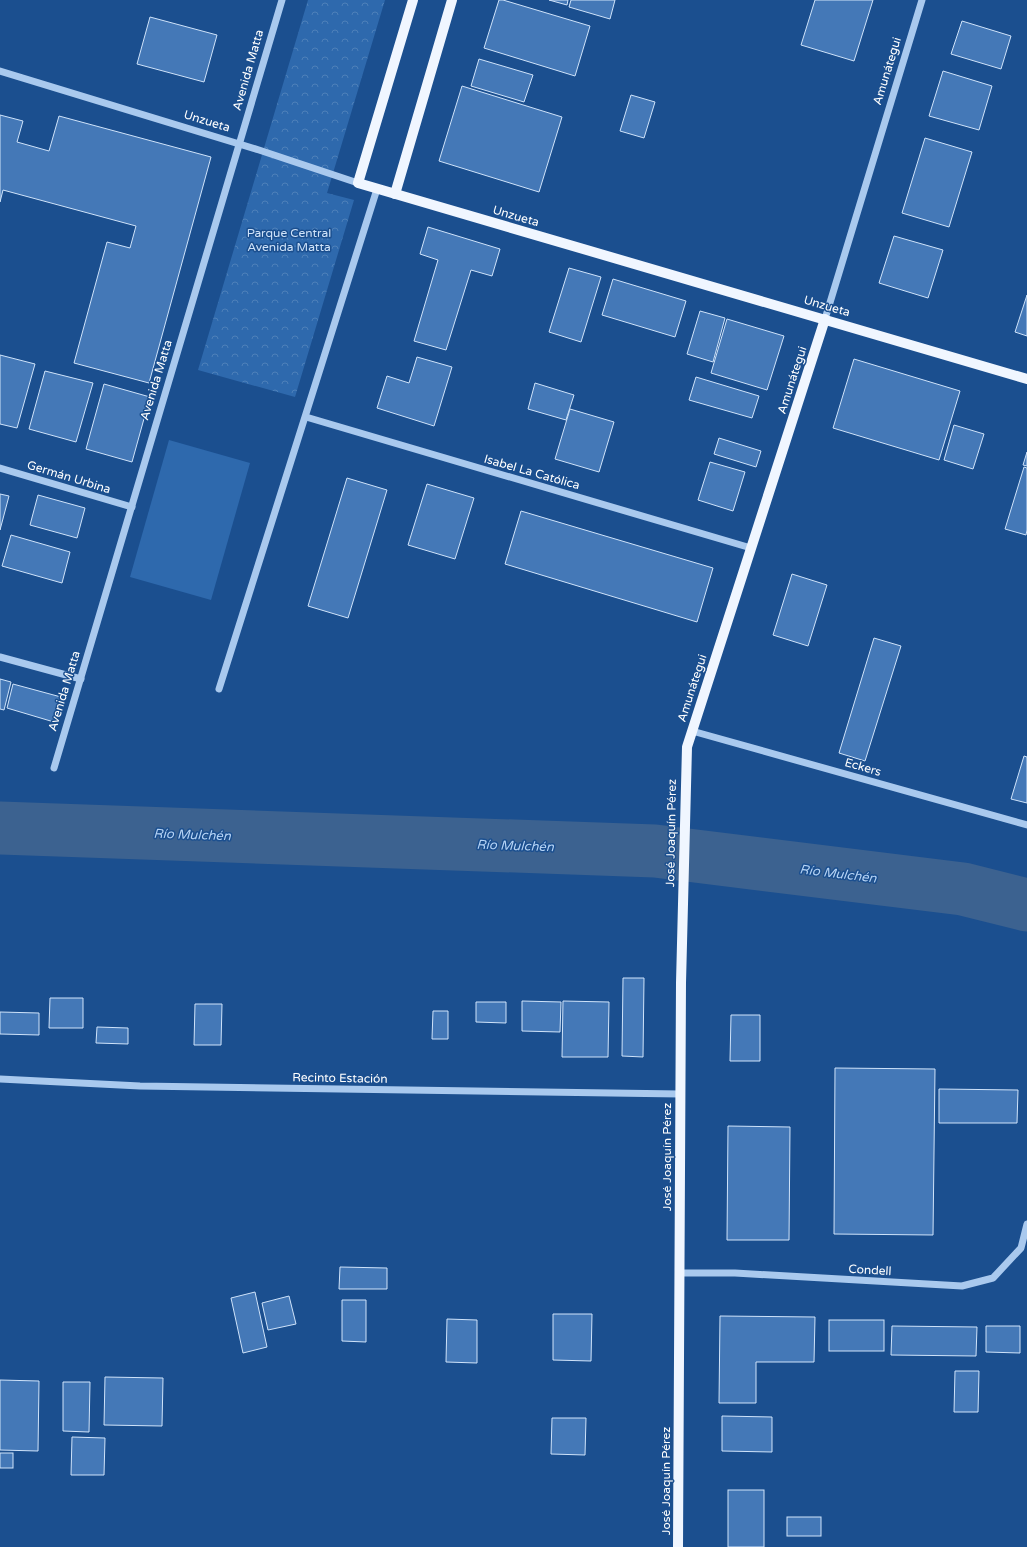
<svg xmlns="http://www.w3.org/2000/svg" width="1027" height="1547" viewBox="0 0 1027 1547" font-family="'Varela Round',sans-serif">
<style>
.park{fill:url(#park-crowns)}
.pitch{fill:#2e69ad}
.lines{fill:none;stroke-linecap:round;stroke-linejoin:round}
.river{stroke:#3c6290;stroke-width:53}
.building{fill:#4478b7;stroke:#cfe3fa}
.minor{stroke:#a9c9ee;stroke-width:7}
.major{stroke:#f0f6ff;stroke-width:10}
.labels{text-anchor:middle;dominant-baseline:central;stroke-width:3;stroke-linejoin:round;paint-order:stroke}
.street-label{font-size:12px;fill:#fff;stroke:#1b4f8f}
.park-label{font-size:12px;fill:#cfe3fa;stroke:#1b4f8f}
.water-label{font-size:13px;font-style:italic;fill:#b5d3f5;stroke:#1b4f8f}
</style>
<defs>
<pattern id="park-crowns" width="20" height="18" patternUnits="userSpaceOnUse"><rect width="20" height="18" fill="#2e69ad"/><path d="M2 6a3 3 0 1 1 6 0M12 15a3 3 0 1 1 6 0" fill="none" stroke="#4d80b9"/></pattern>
</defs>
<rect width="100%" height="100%" fill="#1b4f8f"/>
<polygon class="park" points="308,0 385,0 327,193 354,200 295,397 198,370"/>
<polygon class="pitch" points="169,440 250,463 211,600 130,577"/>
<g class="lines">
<polyline class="river" points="0,828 655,851 963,889 1027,905"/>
</g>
<g class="building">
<polygon points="499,0 503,0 590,26 575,76 484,48"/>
<polygon points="549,0 568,0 567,5"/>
<polygon points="571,0 615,0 610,19 569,7"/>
<polygon points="815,0 873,0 854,61 801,45"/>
<polygon points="150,17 217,35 204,82 137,64"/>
<polygon points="962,21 1011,36 1001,69 951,54"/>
<polygon points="479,59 533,75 524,102 471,86"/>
<polygon points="943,71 992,86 979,130 929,116"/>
<polygon points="462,86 562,117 539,192 439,161"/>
<polygon points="631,95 655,102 644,138 620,131"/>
<polygon points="0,115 23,121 17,142 49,151 59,116 211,157 149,383 74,363 107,242 130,248 136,226 3,190 0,202"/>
<polygon points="925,138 972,152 949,227 902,213"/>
<polygon points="428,227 500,249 492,276 471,270 446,350 414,341 438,260 420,254"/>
<polygon points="894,236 943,250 928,298 879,283"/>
<polygon points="569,268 601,277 581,342 549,332"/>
<polygon points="613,279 686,301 675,337 602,315"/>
<polygon points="1027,295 1027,336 1015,332"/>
<polygon points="700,311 725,318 713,362 687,354"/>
<polygon points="727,319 784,336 767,390 711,373"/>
<polygon points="0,355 35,364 17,428 0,424"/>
<polygon points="417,357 452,367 434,426 377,408 387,376 409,383"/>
<polygon points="854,359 960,391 939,460 833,428"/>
<polygon points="45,371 93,383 76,442 29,429"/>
<polygon points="696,377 759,396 752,418 689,400"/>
<polygon points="535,383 574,395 566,420 528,409"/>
<polygon points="104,384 150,397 132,462 86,449"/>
<polygon points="570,409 614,422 599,472 555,459"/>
<polygon points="954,425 984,434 973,469 944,460"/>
<polygon points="719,438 761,451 756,467 714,454"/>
<polygon points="1027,452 1027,466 1023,465"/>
<polygon points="710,462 745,472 733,511 698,500"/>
<polygon points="1024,467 1027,468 1027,530 1026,535 1005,529"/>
<polygon points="347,478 387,490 348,618 308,606"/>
<polygon points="427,484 474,498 455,559 408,545"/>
<polygon points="0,494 9,496 0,530"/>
<polygon points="38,495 85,508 77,538 30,525"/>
<polygon points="521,511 713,568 697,622 505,564"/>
<polygon points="11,535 70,552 62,583 2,566"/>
<polygon points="792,574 827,585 808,646 773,635"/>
<polygon points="874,638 901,646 865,761 839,753"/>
<polygon points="0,679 11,682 4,710 0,709"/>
<polygon points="13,684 61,697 54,722 7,708"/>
<polygon points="1024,756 1027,757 1027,803 1011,799"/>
<polygon points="623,978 644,978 643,1057 622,1056"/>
<polygon points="50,998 83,998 83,1028 49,1028"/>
<polygon points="522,1001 561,1002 560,1032 522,1031"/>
<polygon points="563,1001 609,1002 608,1057 562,1057"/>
<polygon points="476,1002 506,1002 506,1023 476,1022"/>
<polygon points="195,1004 222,1004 221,1045 194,1045"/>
<polygon points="433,1011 448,1011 448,1039 432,1039"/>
<polygon points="0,1012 39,1013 39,1035 0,1034"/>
<polygon points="731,1015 760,1015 760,1061 730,1061"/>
<polygon points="97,1027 128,1028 128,1044 96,1043"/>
<polygon points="835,1068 935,1069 933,1235 834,1234"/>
<polygon points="939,1089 1018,1090 1017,1123 939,1123"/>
<polygon points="728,1126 790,1127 789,1240 727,1240"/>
<polygon points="340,1267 387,1268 387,1289 339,1289"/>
<polygon points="255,1292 267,1347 243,1353 231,1298"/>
<polygon points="289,1296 296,1324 268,1330 262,1303"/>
<polygon points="342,1300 366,1300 366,1342 342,1341"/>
<polygon points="553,1314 592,1314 591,1361 553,1360"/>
<polygon points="720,1316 815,1317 814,1362 756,1362 756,1403 719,1403"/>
<polygon points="447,1319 477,1320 477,1363 446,1362"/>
<rect x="829" y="1320" width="55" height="31"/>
<polygon points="892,1326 977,1327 976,1356 891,1355"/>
<polygon points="986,1326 1020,1326 1020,1353 986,1352"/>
<polygon points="955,1371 979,1371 978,1412 954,1412"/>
<polygon points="105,1377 163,1378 162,1426 104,1425"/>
<polygon points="0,1380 39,1381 38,1451 0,1450"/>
<polygon points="63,1382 90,1382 89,1432 63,1431"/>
<polygon points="722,1416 772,1417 772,1452 722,1451"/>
<polygon points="552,1418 586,1418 585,1455 551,1454"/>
<polygon points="72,1437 105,1438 104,1475 71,1475"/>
<rect x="0" y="1453" width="13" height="15"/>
<rect x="728" y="1490" width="36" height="57"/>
<rect x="787" y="1517" width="34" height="19"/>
</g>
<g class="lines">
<g class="minor">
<polyline points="0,71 259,150 358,183"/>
<polyline points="825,319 922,0"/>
<polyline points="306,417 751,548"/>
<polyline points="0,468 132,507"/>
<polyline points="0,657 81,679"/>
<polyline points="219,689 377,189"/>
<polyline points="692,731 1027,825"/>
<polyline points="54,768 282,0"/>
<polyline points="0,1079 140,1086 680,1094"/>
<polyline points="680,1273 735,1273 962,1286 993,1278 1021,1248 1027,1224"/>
</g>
<g class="major">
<polyline points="413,0 358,183 1027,379"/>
<polyline points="395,194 452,0"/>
<polyline points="678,1547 681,983 687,747 825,319"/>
</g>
</g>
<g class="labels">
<g class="street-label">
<text transform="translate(248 70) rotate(-74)">Avenida Matta</text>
<text transform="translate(887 71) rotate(-73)">Amunátegui</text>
<text transform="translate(207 121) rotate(17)">Unzueta</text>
<text transform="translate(516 216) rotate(16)">Unzueta</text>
<text transform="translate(827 306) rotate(16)">Unzueta</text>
<text transform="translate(156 380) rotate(-73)">Avenida Matta</text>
<text transform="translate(792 380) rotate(-72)">Amunátegui</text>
<text transform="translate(532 472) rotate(16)">Isabel La Católica</text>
<text transform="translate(69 477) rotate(17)">Germán Urbina</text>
<text transform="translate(692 688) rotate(-72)">Amunátegui</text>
<text transform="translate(64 691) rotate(-73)">Avenida Matta</text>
<text transform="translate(863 767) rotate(16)">Eckers</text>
<text transform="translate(671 833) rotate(-89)">José Joaquín Pérez</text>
<text transform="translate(340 1078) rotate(1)">Recinto Estación</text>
<text transform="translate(667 1157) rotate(-90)">José Joaquín Pérez</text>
<text transform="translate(870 1270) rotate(3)">Condell</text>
<text transform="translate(666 1481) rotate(-90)">José Joaquín Pérez</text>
</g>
<g class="park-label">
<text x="289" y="233">Parque Central<tspan x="289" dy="14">Avenida Matta</tspan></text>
</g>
<g class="water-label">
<text transform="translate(192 835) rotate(2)">Río Mulchén</text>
<text transform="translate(515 846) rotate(2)">Río Mulchén</text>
<text transform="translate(838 874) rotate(7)">Río Mulchén</text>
</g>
</g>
</svg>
